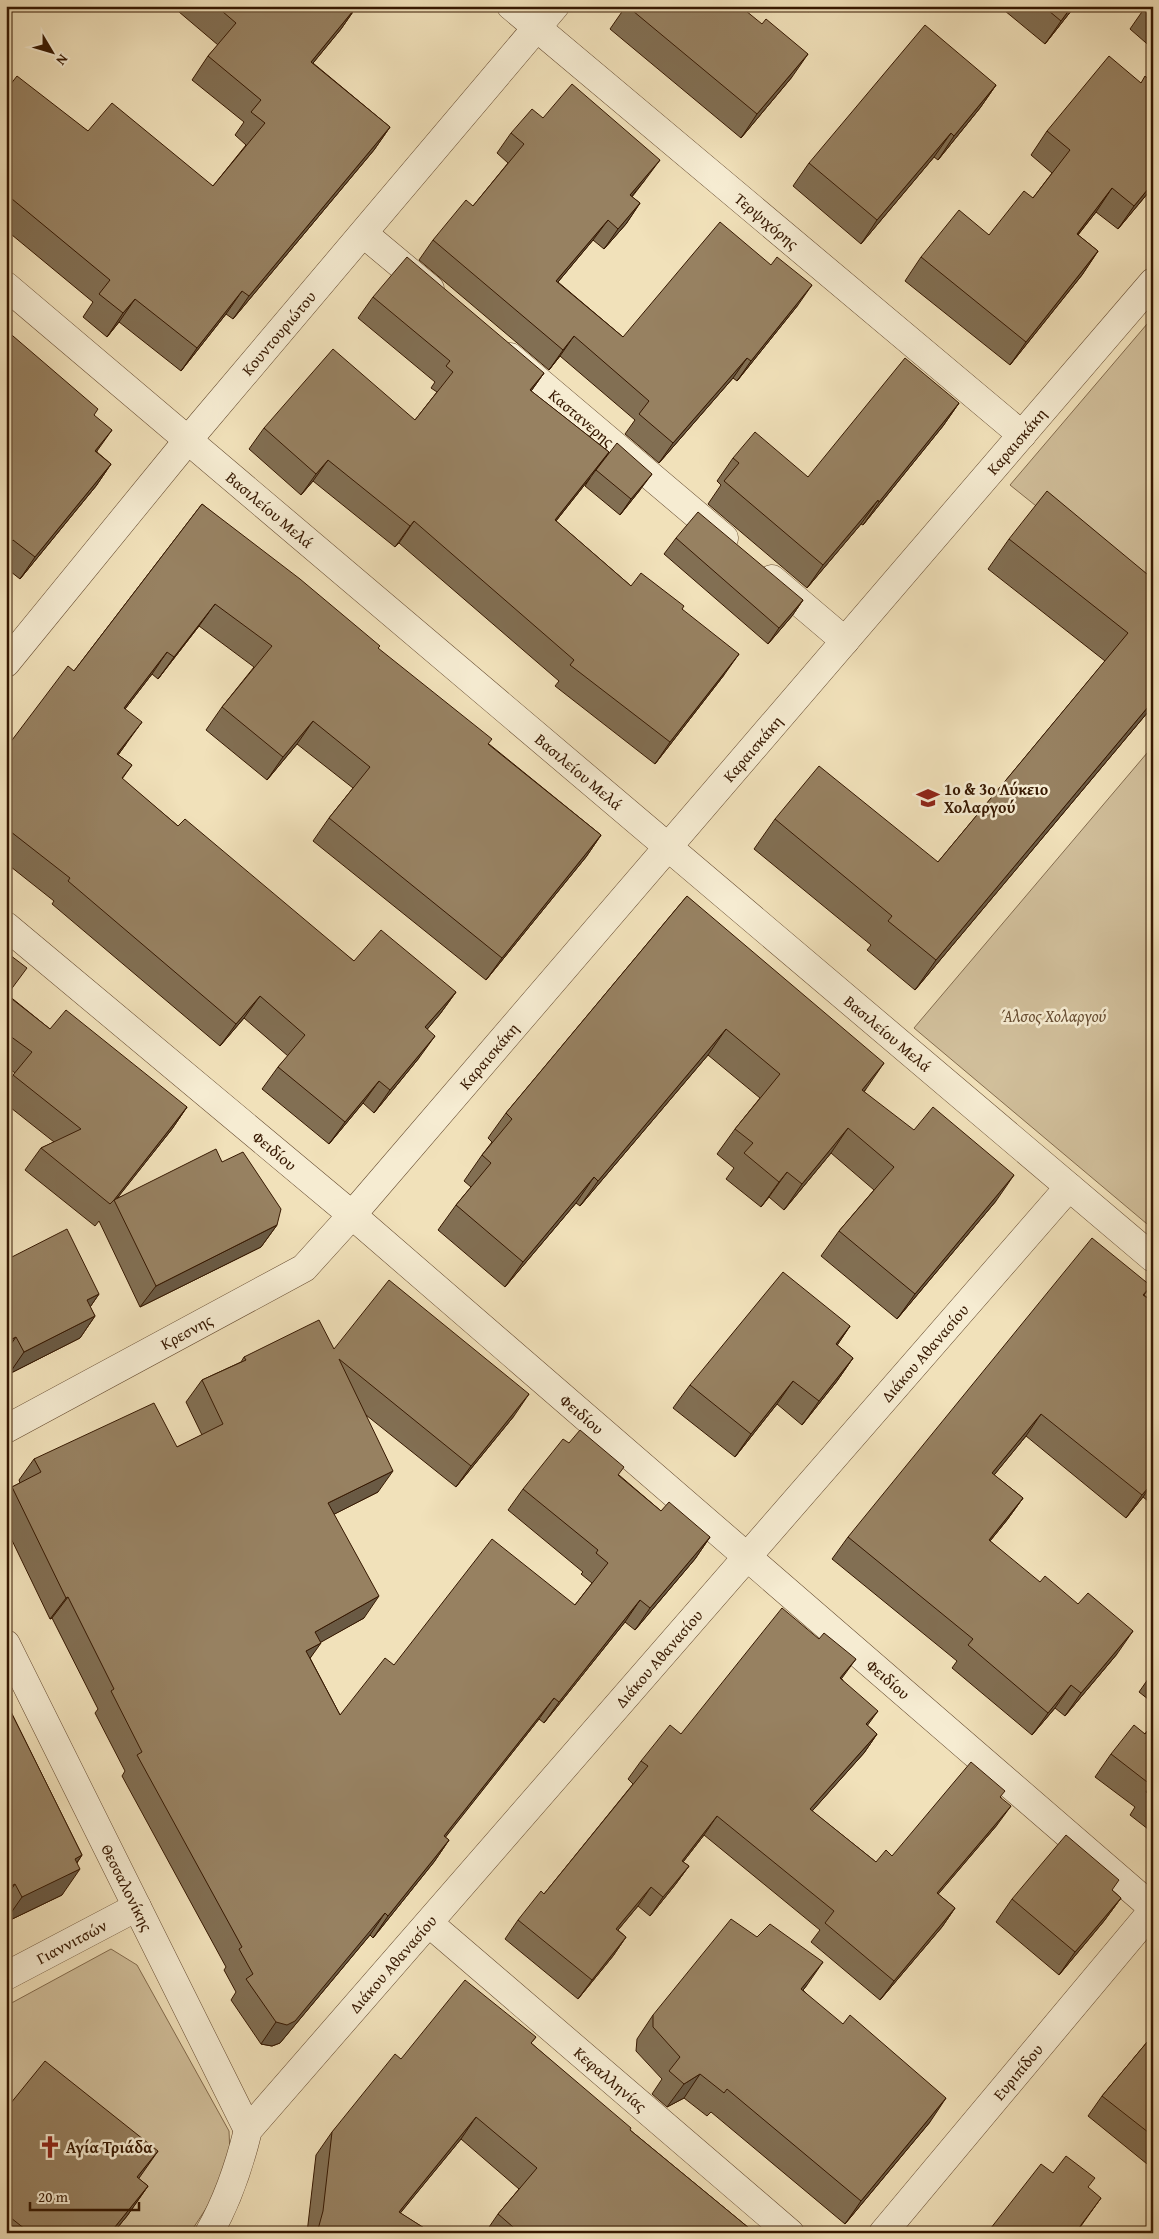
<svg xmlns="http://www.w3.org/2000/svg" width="1159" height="2239" viewBox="0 0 1159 2239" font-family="'Gentium Book Plus',serif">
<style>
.green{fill:#d1bf9b;stroke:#846c4e}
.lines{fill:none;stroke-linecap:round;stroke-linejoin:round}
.minor-casing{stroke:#654a2f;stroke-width:29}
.minor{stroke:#f6ecd2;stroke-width:28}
.wall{fill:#826f53;stroke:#361801}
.shaded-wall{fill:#6a5a44;stroke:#361801}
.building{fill:#978161;stroke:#361801}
.labels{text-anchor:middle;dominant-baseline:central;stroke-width:5;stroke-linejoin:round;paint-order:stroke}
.street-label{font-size:16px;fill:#361801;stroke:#f6ecd2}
.poi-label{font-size:16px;font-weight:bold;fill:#361801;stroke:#f6ecd2;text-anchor:start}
.park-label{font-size:16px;font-style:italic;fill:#644a2f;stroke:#f6ecd2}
</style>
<rect width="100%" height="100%" fill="#f1e1ba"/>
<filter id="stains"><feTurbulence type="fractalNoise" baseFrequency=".004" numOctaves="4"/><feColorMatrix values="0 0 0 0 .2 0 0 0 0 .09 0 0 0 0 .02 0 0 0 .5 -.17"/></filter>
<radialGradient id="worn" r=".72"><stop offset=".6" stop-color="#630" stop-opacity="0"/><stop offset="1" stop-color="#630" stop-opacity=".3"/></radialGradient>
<g class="green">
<polygon points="1153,317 1153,600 1010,485"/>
<polygon points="1153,746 1153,1229 914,1028"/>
<polygon points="111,1949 137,1965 229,2131 230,2154 209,2204 190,2233 6,2233 6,2006"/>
</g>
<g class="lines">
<defs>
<g id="minor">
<path id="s1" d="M511 6 1022 435"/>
<polyline points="364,234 430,289"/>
<path id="s2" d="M6 286 1153 1258"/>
<path id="s3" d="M510 357 724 538"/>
<polyline points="772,579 845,641"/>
<path id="s4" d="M6 663 188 440 555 6"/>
<path id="s5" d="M6 926 352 1215 1153 1908"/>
<path id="s6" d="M6 1429 304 1268 352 1215 1153 282"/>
<path id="s7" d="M6 1644 248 2130"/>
<path id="s8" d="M430 1924 790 2233"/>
<path id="s9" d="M6 1976 137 1907"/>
<path id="s10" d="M209 2233C228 2200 239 2167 248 2130L1069 1187"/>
<path id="s11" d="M883 2233 1153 1910"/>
</g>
</defs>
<use href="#minor" class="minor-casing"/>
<use href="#minor" class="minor"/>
</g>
<g class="wall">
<polygon points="172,6 357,6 341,29 313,63 390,127 374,150 233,319 226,314 181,371 119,322 107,337 83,317 93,302 6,230 6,83 88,131 213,186 246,145 235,135 244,122 192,80 208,56 218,45"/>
<polygon points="626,6 740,6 792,77 741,138 610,29"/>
<polygon points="802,6 814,6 809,12"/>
<polygon points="999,6 1075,6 1045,44"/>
<polygon points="1146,6 1153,6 1153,49 1130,29"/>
<polygon points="1141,83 1153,83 1153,187 1118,229 1096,212 1078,235 1098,251 1082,275 1010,365 905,281 921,257 989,235 1033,198 1052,173 1031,155 1047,131"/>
<polygon points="996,85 980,108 938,160 934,157 861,244 793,186 809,163"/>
<polygon points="543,118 645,180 632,197 640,203 626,224 604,249 593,240 558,282 623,337 798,305 737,381 733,378 659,463 625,434 635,420 560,356 549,370 419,260 433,240 473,206 508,163 497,153 511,133"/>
<polygon points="373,297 544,373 531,391 609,452 600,464 640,490 620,515 585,486 590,478 556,521 631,586 682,609 724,675 655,764 555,686 559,681 399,543 395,547 313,481 301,495 249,449 264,428 415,420 437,392 431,388 435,382 358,318"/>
<polygon points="6,330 94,415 97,452 111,464 96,486 20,579 6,568"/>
<polygon points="959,403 943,426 863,525 861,524 807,588 708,504 721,485 717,481 733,458 808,477"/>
<polygon points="202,504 378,649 489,744 601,835 586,857 486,980 313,841 329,818 353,788 297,744 267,780 206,730 222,707 254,667 199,626 158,679 152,674 125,709 126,744 118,755 132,765 122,779 178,826 354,961 456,992 440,1014 427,1029 419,1058 374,1113 363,1103 329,1144 262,1089 278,1067 288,1056 244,1018 220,1046 52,904 54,901 6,863 6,748 74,671"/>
<polygon points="676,538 803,600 792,616 768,644 664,554"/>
<polygon points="1009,539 1153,579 1153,706 915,990 867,950 871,945 754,849 775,819 938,862 1105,661 988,569"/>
<polygon points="687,896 866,1089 864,1092 996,1201 897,1319 821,1256 839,1231 874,1190 831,1153 784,1210 769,1197 761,1207 726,1179 734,1168 717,1154 735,1129 760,1098 708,1055 580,1206 576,1203 505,1287 438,1230 456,1205 471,1187 464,1181 482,1155 492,1142 488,1138 506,1113"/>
<polygon points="6,952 8,995 50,1029 187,1107 172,1129 117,1198 222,1162 277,1225 261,1247 140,1307 99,1221 95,1226 25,1170 41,1148 54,1142 6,1104 6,1085 15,1073 6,1066"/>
<polygon points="6,1260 99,1294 90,1307 95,1316 80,1338 9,1374 6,1369"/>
<polygon points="1151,1286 1144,1295 1153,1302 1153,1505 1143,1497 1126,1518 1026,1436 994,1475 1023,1498 1007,1520 990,1541 1117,1654 1065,1716 1055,1708 1032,1735 952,1668 957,1661 832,1559 848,1537"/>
<polygon points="850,1326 837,1345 853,1358 837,1381 802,1425 777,1404 735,1457 673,1408 690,1385"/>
<polygon points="334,1349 514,1416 456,1487 366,1415 378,1492 334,1514 364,1618 320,1642 310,1658 340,1715 394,1665 575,1605 592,1583 581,1574 583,1572 508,1510 523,1489 569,1443 619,1475 661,1511 710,1537 695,1559 635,1630 625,1622 544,1723 539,1719 445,1837 449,1840 434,1862 373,1938 370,1935 280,2043 272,2046 261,2044 231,2000 236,1992 224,1970 226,1967 122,1776 125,1771 95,1713 98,1709 52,1618 50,1619 6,1528 6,1495 12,1487 20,1483 19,1480 34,1459 177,1447 202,1435 186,1402 202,1380 241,1362 244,1357"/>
<polygon points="1153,1672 1153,1703 1139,1692"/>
<polygon points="842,1679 868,1726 877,1734 864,1753 812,1811 876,1862 892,1856 1001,1797 997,1825 938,1894 955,1908 942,1927 880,2000 811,1942 820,1930 704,1835 683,1862 689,1866 675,1885 650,1916 638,1906 618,1930 626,1937 613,1956 578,1999 505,1939 518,1920 544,1894 633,1784 628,1779 641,1761 681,1734"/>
<polygon points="6,1702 82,1855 77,1863 62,1895 6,1922"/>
<polygon points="1153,1723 1153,1833 1130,1815 1135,1807 1095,1777 1111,1754 1145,1734"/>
<polygon points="1112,1890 1121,1898 1104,1921 1059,1975 996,1922 1012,1899"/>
<polygon points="807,1985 803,1990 930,2122 845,2224 711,2112 707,2116 684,2098 667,2107 652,2094 662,2079 636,2051 637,2039 653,2015"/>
<polygon points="1153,2035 1153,2167 1152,2168 1088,2116 1102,2096"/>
<polygon points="536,2037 531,2043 630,2130 755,2233 485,2233 498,2214 519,2189 461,2139 400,2213 432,2233 307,2233 316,2155 332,2132 401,2059"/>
<polygon points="6,2109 139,2179 148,2186 127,2216 113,2233 6,2233"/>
</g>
<g class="shaded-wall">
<polygon points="357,6 341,29 295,85 311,62"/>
<polygon points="1072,6 1075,6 1045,44 1061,21"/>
<polygon points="808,54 792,77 741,138 757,114"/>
<polygon points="996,85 980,108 938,160 954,136"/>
<polygon points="390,127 374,150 233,319 249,296"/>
<polygon points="951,133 934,157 861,244 877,220"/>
<polygon points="660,160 645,180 616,215 630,195"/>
<polygon points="1153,183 1153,187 1118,229 1134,206"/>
<polygon points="1112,188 1096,212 1060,257 1077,234"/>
<polygon points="640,203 626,224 604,249 618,229"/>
<polygon points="608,220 593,240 542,301 556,281"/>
<polygon points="1098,251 1082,275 1010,365 1026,342"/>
<polygon points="812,285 798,305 737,381 751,361"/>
<polygon points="242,291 226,314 181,371 197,348"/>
<polygon points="135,299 119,322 107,337 123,313"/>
<polygon points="574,336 560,356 549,370 563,350"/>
<polygon points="747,358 733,378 659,463 673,443"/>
<polygon points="544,373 529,394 530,390"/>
<polygon points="959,403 943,426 863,525 879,502"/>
<polygon points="112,430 97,451 80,472 95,451"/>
<polygon points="609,452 590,478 540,541 555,520"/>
<polygon points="328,460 313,481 301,495 316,474"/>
<polygon points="111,464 96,486 20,579 35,557"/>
<polygon points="652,474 640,490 620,515 631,499"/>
<polygon points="878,500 861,524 807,588 823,565"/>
<polygon points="414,521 399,543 395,547 410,526"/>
<polygon points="803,600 792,616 768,644 779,628"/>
<polygon points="215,604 199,626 158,679 174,657"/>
<polygon points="167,652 152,674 108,731 124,708"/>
<polygon points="739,654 724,675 655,764 670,742"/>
<polygon points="1153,701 1153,706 915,990 936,960"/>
<polygon points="313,721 297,744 267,780 283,757"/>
<polygon points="142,722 102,777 117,754"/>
<polygon points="601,835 586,857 486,980 502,958"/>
<polygon points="456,992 440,1014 410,1050 425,1027"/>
<polygon points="260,996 244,1018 220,1046 236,1024"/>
<polygon points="726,1029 708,1055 580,1206 598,1181"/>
<polygon points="435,1036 419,1058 374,1113 390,1090"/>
<polygon points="884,1063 866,1089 844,1115 862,1090"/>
<polygon points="379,1081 363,1103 329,1144 345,1122"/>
<polygon points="187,1107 172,1129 115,1201 114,1200"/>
<polygon points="848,1128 831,1153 784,1210 802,1184"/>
<polygon points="787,1172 769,1197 761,1207 779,1182"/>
<polygon points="1014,1175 996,1201 897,1319 915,1294"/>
<polygon points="594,1177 576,1203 505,1287 523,1262"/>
<polygon points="277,1225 261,1247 140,1307 156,1286"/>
<polygon points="99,1294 84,1316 87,1300"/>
<polygon points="95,1316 80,1338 9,1374 24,1352"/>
<polygon points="850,1326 834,1350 836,1344"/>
<polygon points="16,1337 6,1351 6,1342"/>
<polygon points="853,1358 837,1381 802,1425 819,1401"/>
<polygon points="793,1381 777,1404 735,1457 751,1434"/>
<polygon points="529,1394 514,1416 456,1487 471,1466"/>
<polygon points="1041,1414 1026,1436 977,1496 992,1473"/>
<polygon points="393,1471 378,1492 313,1525 328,1503"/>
<polygon points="1153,1482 1143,1497 1126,1518 1142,1495"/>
<polygon points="1023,1498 1007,1520 973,1562 989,1540"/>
<polygon points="710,1537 695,1559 635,1630 650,1608"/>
<polygon points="379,1596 364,1618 300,1654 315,1632"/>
<polygon points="68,1597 52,1618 50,1619 66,1598"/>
<polygon points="640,1600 625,1622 544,1723 559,1702"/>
<polygon points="1133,1631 1117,1654 1065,1716 1081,1693"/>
<polygon points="321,1643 306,1664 306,1651"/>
<polygon points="856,1659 842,1678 827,1697 840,1678"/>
<polygon points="1071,1685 1055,1708 1032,1735 1048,1713"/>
<polygon points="554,1698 539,1719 429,1858 444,1836"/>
<polygon points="878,1711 864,1730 866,1724"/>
<polygon points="877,1734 864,1753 797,1828 810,1809"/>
<polygon points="1011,1806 997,1825 923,1912 937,1893"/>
<polygon points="717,1816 704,1835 669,1880 682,1861"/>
<polygon points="449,1840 434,1862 373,1938 388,1916"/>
<polygon points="82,1855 69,1874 80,1869 62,1895 6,1922 6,1920 22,1897 75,1859"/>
<polygon points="689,1866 675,1885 650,1916 663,1897"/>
<polygon points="15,1884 6,1897 6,1889"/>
<polygon points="651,1887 638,1906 603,1948 616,1929"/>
<polygon points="1121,1898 1104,1921 1059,1975 1075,1952"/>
<polygon points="955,1908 942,1927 880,2000 894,1981"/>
<polygon points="385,1913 370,1935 280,2043 272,2046 261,2044 276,2022"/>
<polygon points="626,1937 613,1956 578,1999 592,1980"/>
<polygon points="823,1962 807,1985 785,2013 801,1989"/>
<polygon points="700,2074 684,2098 667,2107 684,2084"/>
<polygon points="946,2098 930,2122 845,2224 861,2201"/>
<polygon points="476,2117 461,2139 384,2233 399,2212"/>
<polygon points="158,2151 137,2181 137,2177"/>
<polygon points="148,2186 127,2216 113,2233 110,2233"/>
<polygon points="1101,2198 1076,2233 1075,2233"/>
</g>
<g class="building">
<polygon points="216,6 357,6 311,62 390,127 249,296 242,291 197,348 135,299 123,313 99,294 110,280 6,194 6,83 10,85 17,76 88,131 112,103 213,186 265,123 251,112 261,100 208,56 236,23"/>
<polygon points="627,6 740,6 762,24 766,19 808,54 757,114"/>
<polygon points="1043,6 1072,6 1061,21"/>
<polygon points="1147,6 1153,6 1153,11"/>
<polygon points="925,25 996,85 954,136 951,133 877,220 809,163"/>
<polygon points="1109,56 1141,83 1145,76 1153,83 1153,183 1134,206 1112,188 1077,234 1098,251 1026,342 921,257 959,210 989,235 1024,191 1033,198 1070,150 1047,131"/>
<polygon points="572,84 660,160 630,195 640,203 618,229 608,220 556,281 623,337 720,222 771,265 777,257 812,285 751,361 747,358 673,443 639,414 649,401 574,336 563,350 433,240 466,200 473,206 524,144 511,133 532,109 543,118"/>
<polygon points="407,257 544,373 530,390 609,452 555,520 631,586 641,573 684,606 682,609 739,654 670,742 570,665 574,660 414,521 410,526 328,460 316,474 264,428 333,349 415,420 453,372 446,366 450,361 373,297"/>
<polygon points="6,330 98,409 94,415 112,430 95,451 111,464 35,557 13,540 6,547"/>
<polygon points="905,358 959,403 879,502 878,500 823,565 724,481 739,463 733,458 755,432 808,477"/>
<polygon points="617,443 652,474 631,499 596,470"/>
<polygon points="1047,491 1153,579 1153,701 936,960 888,921 892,916 775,819 819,766 938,862 1128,633 1009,539"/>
<polygon points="202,504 300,579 380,646 378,648 492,739 488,744 601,835 502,958 329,818 370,767 313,721 283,757 222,707 272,646 215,604 174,657 167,652 124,708 142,722 117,754 132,765 122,778 178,826 185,819 354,961 381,930 456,992 425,1027 435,1036 390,1090 379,1081 345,1122 278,1067 305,1035 260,996 236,1024 68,881 70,878 6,828 6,748 68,666 74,671"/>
<polygon points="698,512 803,600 779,628 676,538"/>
<polygon points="687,896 884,1063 862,1090 914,1130 933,1107 1014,1175 915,1294 839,1231 894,1167 848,1128 802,1184 787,1172 779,1182 744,1153 753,1143 735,1129 780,1074 726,1029 598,1181 594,1177 523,1262 456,1205 491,1163 482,1155 512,1119 506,1113"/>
<polygon points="6,952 27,968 7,995 50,1029 66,1010 187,1107 114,1200 216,1149 222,1162 243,1152 281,1209 277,1225 156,1286 114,1200 110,1204 41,1148 81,1129 13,1075 32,1052 6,1033"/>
<polygon points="67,1229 99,1294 87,1300 95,1316 24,1352 16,1337 6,1342 6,1260"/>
<polygon points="1092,1238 1151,1286 1143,1295 1153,1302 1153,1482 1142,1495 1041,1414 992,1473 1023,1498 989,1540 1040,1582 1045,1576 1078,1604 1088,1593 1133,1631 1081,1693 1071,1685 1048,1713 968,1645 973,1639 848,1537"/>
<polygon points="783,1272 850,1326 836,1344 853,1358 819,1401 793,1381 751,1434 690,1385"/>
<polygon points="389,1280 529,1394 471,1466 339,1359 393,1471 328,1503 379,1596 315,1632 321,1643 306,1651 340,1715 385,1658 394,1665 492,1539 575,1605 608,1563 596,1553 598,1550 523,1489 563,1439 569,1443 580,1430 624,1467 618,1475 661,1511 669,1502 710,1537 650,1608 640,1600 559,1702 554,1698 444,1836 449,1840 388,1916 385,1913 295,2021 287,2025 276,2022 246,1979 253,1974 239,1949 242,1947 137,1755 142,1752 111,1691 114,1689 68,1597 66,1598 12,1487 41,1472 34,1459 154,1403 177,1447 223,1424 202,1380 246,1360 244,1357 319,1320 334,1349"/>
<polygon points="782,1608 819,1639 824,1633 856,1659 840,1678 878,1711 866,1724 877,1734 810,1809 876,1862 886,1850 892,1856 971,1762 1005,1791 1000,1797 1011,1806 937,1893 955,1908 894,1981 825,1923 834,1911 717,1816 682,1861 689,1866 663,1897 651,1887 616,1929 626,1937 592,1980 518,1920 541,1891 544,1894 648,1766 641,1761 670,1725 681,1734"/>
<polygon points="6,1702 82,1855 75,1859 80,1869 22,1897 15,1884 6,1889"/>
<polygon points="1153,1723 1153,1798 1146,1792 1151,1785 1111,1754 1134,1725 1145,1734"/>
<polygon points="1066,1835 1119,1880 1112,1890 1121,1898 1075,1952 1012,1899"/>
<polygon points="731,1919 757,1937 770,1924 823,1962 801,1989 843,2024 850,2015 946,2098 861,2201 727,2089 724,2093 700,2074 684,2084 669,2071 680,2057 653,2027 653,2015"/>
<polygon points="465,1980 536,2037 531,2043 631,2128 630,2130 755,2233 520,2233 498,2214 537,2168 476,2117 399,2212 432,2233 317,2233 323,2211 332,2132 395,2054 401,2059"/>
<polygon points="1153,2035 1153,2136 1102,2096"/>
<polygon points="45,2061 158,2151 137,2177 148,2186 110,2233 67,2233 65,2231 63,2233 30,2233 6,2214 6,2109"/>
<polygon points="1066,2156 1095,2178 1088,2187 1101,2198 1075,2233 987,2233 1041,2164 1053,2173"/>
</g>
<defs>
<symbol id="school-bare" viewBox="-9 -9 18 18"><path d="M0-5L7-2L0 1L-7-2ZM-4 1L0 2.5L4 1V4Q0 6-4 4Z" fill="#8f2418" stroke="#f6ecd2" stroke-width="2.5" paint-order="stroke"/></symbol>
<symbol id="church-bare" viewBox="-9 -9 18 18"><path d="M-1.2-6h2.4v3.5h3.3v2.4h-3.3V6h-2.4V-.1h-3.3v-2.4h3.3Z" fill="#8f2418" stroke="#f6ecd2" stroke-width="2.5" paint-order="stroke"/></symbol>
</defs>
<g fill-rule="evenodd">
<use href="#school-bare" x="912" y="782" width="32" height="32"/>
<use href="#church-bare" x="34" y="2131" width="32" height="32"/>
</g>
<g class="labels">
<g class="street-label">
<text stroke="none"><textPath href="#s1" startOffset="334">Τερψιχόρης</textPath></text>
<text stroke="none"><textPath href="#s4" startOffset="428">Κουντουριώτου</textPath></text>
<text stroke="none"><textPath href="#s3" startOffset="94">Καστανερης</textPath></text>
<text stroke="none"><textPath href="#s6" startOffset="1430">Καραισκάκη</textPath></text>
<text stroke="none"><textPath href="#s2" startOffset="346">Βασιλείου Μελά</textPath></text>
<text stroke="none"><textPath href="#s6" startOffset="1025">Καραισκάκη</textPath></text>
<text stroke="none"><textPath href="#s2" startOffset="751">Βασιλείου Μελά</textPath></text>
<text stroke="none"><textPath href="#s2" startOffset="1156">Βασιλείου Μελά</textPath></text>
<text stroke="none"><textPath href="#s6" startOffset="620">Καραισκάκη</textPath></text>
<text stroke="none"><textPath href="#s5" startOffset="350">Φειδίου</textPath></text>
<text stroke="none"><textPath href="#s6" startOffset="205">Κρεσνης</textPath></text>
<text stroke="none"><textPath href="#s10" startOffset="1141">Διάκου Αθανασίου</textPath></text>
<text stroke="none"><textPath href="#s5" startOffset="755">Φειδίου</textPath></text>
<text stroke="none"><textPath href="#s10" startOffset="736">Διάκου Αθανασίου</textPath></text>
<text stroke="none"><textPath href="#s5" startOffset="1160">Φειδίου</textPath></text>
<text stroke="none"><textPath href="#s7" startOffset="272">Θεσσαλονίκης</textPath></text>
<text stroke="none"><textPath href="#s9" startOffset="74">Γιαννιτσών</textPath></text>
<text stroke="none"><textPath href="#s10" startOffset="331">Διάκου Αθανασίου</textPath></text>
<text stroke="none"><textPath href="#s11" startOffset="210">Ευριπίδου</textPath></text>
<text stroke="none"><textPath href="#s8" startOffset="238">Κεφαλληνίας</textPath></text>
</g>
<g class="poi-label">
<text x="944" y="789">1ο &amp; 3ο Λύκειο<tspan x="944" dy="18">Χολαργού</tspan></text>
<text x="66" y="2147">Αγία Τριάδα</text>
</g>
<g class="park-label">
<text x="1054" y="1016">Άλσος Χολαργού</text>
</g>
</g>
<rect width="1159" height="2239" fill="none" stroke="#f1e1ba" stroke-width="25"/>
<rect x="8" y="8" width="1144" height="2224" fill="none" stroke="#361801" stroke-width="2.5"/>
<rect x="12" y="12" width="1134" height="2214" fill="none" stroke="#361801"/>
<g transform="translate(52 52) rotate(128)" stroke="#f6ecd2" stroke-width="4" paint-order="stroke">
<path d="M0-4L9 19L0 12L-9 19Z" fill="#361801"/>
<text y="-8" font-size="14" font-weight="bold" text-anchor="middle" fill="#361801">N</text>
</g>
<path d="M30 2202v8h109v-8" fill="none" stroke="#361801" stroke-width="2.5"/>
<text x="38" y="2202" font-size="15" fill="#361801" stroke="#f6ecd2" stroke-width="4" paint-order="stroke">20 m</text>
<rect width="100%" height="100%" filter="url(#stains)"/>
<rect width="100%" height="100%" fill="url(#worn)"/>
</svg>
